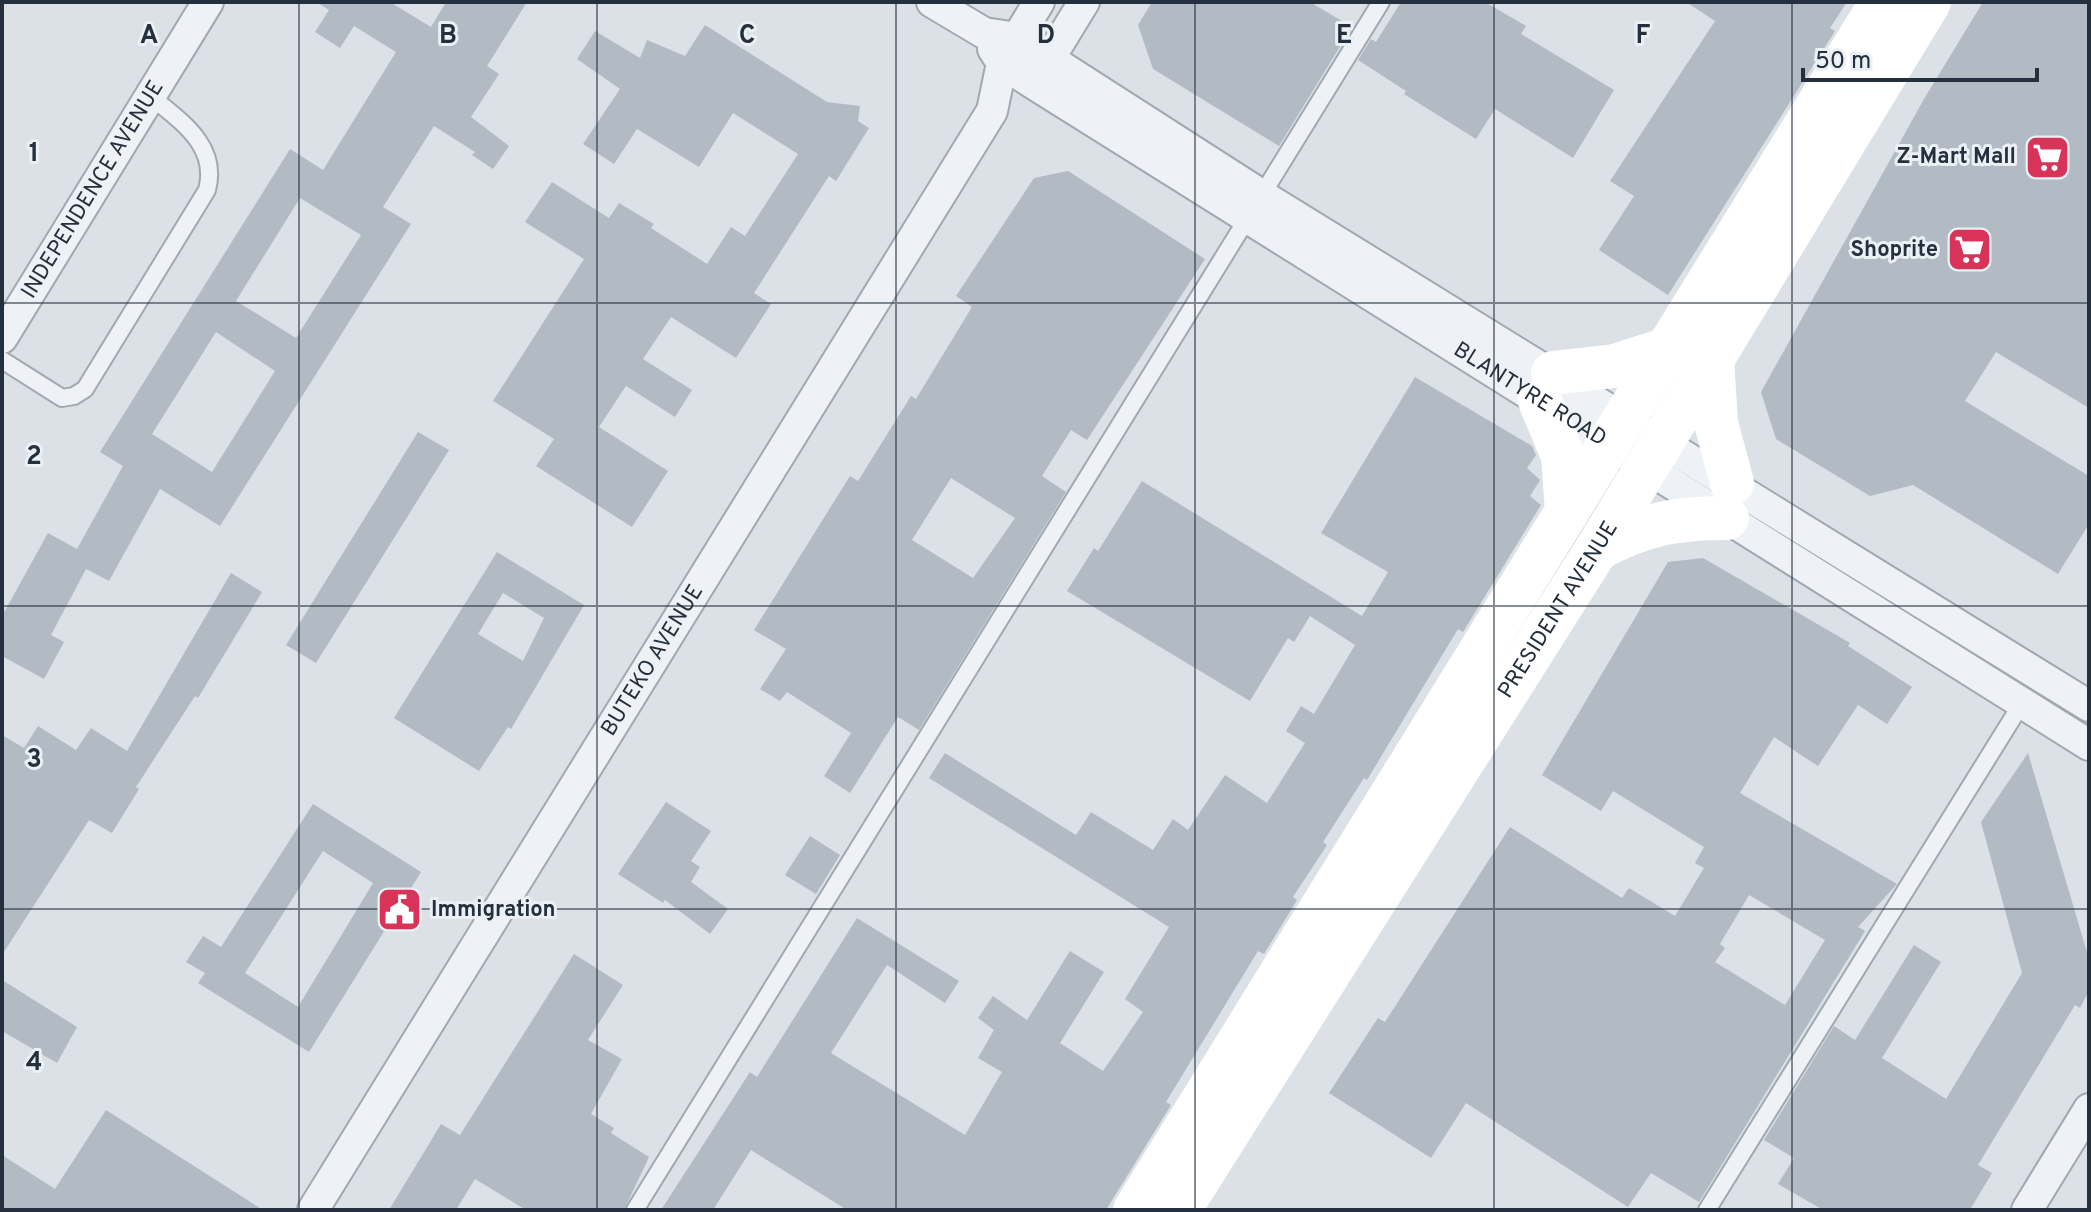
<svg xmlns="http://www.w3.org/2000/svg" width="2091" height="1212" viewBox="0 0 2091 1212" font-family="Overpass,sans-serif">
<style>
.building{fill:#b2bac4;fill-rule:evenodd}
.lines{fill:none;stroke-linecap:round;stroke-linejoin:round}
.service-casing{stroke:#a0a8b1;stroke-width:20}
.minor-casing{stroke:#a0a8b1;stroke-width:34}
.service{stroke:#eef1f5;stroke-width:16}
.minor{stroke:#eef1f5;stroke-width:30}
.secondary{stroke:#fff;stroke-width:44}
.grid{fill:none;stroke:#24303e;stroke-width:2;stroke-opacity:0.55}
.labels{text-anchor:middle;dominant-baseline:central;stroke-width:6;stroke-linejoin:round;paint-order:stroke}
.poi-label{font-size:22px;font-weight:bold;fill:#24303e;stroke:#ebf0f5;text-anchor:end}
.street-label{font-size:22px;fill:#24303e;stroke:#ebf0f5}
.grid-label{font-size:26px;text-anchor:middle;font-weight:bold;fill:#24303e;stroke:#ebf0f5;stroke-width:6;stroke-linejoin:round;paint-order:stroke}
</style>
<rect width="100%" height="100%" fill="#dbe1e7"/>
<g class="building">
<path d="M316 2H390L431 27 446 2H527L487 66 499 74 471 117 509 146 493 169 472 155 475 152 434 126 383 207 411 224 220 526 160 489 109 581 86 569 51 635 64 642 44 679 2 656V616L48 533 77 549 123 466 100 452 290 149 323 170 396 52 354 26 340 48 315 32 329 10ZM300 198 361 235 296 338 236 301ZM216 332 275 371 212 472 152 434Z"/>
<polygon points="1152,2 1310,2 1352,27 1279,146 1153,69 1138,25"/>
<polygon points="1401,2 1485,2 1526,26 1521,34 1614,90 1573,158 1495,109 1476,139 1404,94 1406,91 1358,60 1371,39 1376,42"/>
<polygon points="1686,2 1847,2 1830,28 1835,31 1668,295 1599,250 1634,196 1610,181 1715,21"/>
<polygon points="1983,2 2089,2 2089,408 1996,352 1965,401 2089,476 2089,524 2058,574 1913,485 1870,496 1776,439 1761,392 1924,99"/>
<polygon points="705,25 827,102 860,106 858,121 869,128 836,181 829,176 754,293 771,304 736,358 671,317 643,359 692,390 675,417 626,386 599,427 668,471 632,527 536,466 554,439 493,401 584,259 525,222 552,182 609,218 619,203 654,224 651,228 707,264 731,227 745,236 798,154 733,113 699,167 637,129 614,164 583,144 620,89 577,59 595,31 640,58 647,40 685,56"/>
<path d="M1068 171 1205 259 1087 440 1071 430 1042 476 1066 492 919 730 898 717 850 793 824 776 851 733 787 692 780 701 760 689 786 649 754 630 850 476 858 481 911 396 916 399 972 307 956 296 1034 178ZM951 478 1015 518 973 578 912 540Z"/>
<polygon points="1415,377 1532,446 1536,455 1527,468 1540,480 1530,496 1541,505 1463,632 1458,629 1367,780 1364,778 1323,842 1327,845 1293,897 1297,900 1264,954 1258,951 1166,1102 1171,1105 1106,1210 847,1210 751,1150 713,1210 661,1210 750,1072 757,1077 857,918 959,981 945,1003 887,965 831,1053 965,1135 1002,1072 978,1058 994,1030 978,1018 993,996 1027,1020 1070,951 1104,972 1060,1043 1103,1071 1143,1012 1125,999 1169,927 929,778 945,753 1076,835 1091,812 1153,850 1173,819 1188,830 1225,775 1267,803 1305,743 1286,731 1301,706 1314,714 1355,645 1310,616 1294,642 1288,638 1250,701 1067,591 1094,548 1098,551 1142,481 1362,616 1388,572 1321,533"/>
<polygon points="418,432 449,450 316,663 286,645"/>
<path d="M497 552 584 605 511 729 508 727 479 771 394 718ZM503 593 544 618 523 661 478 634Z"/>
<path d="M1703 558 1850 643 1848 646 1912 687 1887 724 1858 705 1818 766 1774 737 1740 793 1897 884 1858 927 1865 931 1699 1202 1651 1173 1628 1207 1466 1103 1431 1158 1329 1093 1378 1018 1385 1022 1510 827 1622 898 1629 888 1675 916 1704 868 1695 863 1704 847 1613 791 1601 811 1542 775 1668 562ZM1749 895 1825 940 1785 1005 1715 962 1725 948 1720 944Z"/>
<polygon points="231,573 262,592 198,698 195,696 136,787 139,789 112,833 89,820 2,955 2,735 24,748 38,726 76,750 91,728 127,751"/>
<polygon points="2028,753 2089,959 2089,991 2080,1008 2075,1005 1978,1165 1992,1173 1970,1210 1823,1210 1778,1184 1794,1158 1764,1140 1834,1026 1855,1040 1914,945 1941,962 1882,1058 1946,1099 2022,973 1981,822"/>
<polygon points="666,802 711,831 691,861 700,867 691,882 728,909 710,934 665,900 663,903 618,874"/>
<path d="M313 804 421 872 309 1052 198 983 205 973 186 962 203 936 221 947ZM323 851 373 883 298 1007 245 973Z"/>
<polygon points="810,836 840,855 816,894 785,875"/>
<polygon points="574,954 623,985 588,1040 622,1059 591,1114 614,1128 611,1133 649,1157 624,1210 526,1210 475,1179 456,1210 389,1210 441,1124 460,1135"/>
<polygon points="2,980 77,1027 57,1063 2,1031"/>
<polygon points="106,1110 263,1210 2,1210 2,1155 55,1189"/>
</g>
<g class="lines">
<defs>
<g id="service">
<path d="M2 360 62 398 74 396 85 389 207 190C219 145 180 121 149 95"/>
<polyline points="635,1210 1381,2"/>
<polyline points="1707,1210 2022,703"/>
</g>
<g id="minor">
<polyline points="932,2 984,33 1017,38 1263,196 2089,706"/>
<path id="s1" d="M993 49 1002 63 1034 84 2089 745"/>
<polyline points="1040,74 1084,2"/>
<path id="s2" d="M2 338 208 2"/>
<path id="s3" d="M313 1210 992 111 1002 63 1039 2"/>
<polyline points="2027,1210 2089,1109"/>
</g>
</defs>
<use href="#service" class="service-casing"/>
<use href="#minor" class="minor-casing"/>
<use href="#service" class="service"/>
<use href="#minor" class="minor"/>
<g class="secondary">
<polyline points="1712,359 1716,423 1732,483"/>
<polyline points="1553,373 1615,366 1668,349"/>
<polyline points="1540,401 1563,456 1567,512"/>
<path d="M1597 549C1644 524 1675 518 1727 518"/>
<polyline points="1135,1210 1882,2"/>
<path id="s4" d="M1179 1210 1597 549 1929 2"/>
</g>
</g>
<path class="grid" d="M299 2V1210M597 2V1210M896 2V1210M1195 2V1210M1494 2V1210M1792 2V1210M2 303H2089M2 606H2089M2 909H2089"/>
<defs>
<symbol id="supermarket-square" viewBox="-11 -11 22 22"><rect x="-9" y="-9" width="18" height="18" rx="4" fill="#d83459" stroke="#ebf0f5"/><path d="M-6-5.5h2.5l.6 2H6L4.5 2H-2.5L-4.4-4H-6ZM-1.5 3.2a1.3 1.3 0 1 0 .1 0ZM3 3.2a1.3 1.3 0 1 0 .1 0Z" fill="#fff"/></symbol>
<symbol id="civic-square" viewBox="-11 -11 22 22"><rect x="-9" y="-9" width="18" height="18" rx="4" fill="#d83459" stroke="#ebf0f5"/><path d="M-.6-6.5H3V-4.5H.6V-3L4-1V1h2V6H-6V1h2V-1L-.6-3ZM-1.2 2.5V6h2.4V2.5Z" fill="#fff"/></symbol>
</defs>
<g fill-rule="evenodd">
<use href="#supermarket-square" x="2022" y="132" width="51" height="51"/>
<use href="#supermarket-square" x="1944" y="224" width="51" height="51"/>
<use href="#civic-square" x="374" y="884" width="51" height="51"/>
</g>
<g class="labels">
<g class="poi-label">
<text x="2016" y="157">Z-Mart Mall</text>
<text x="1938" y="250">Shoprite</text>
<text x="431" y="910" text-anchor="start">Immigration</text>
</g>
<g class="street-label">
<text stroke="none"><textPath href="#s2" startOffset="174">INDEPENDENCE AVENUE</textPath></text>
<text stroke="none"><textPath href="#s1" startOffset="640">BLANTYRE ROAD</textPath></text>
<text stroke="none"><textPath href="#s4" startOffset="710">PRESIDENT AVENUE</textPath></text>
<text stroke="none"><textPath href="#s3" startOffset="646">BUTEKO AVENUE</textPath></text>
</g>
</g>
<g class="grid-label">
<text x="149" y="43">A</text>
<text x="448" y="43">B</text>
<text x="747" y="43">C</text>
<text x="1046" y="43">D</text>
<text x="1344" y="43">E</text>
<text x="1643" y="43">F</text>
<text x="34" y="161">1</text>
<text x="34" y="464">2</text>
<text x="34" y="767">3</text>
<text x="34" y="1070">4</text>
</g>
<rect width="2091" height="1212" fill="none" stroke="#24303e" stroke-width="8"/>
<path d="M1803 68v12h234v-12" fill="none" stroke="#24303e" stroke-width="4"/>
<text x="1815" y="68" font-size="24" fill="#24303e" stroke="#ebf0f5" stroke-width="6" paint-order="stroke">50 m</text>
</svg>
